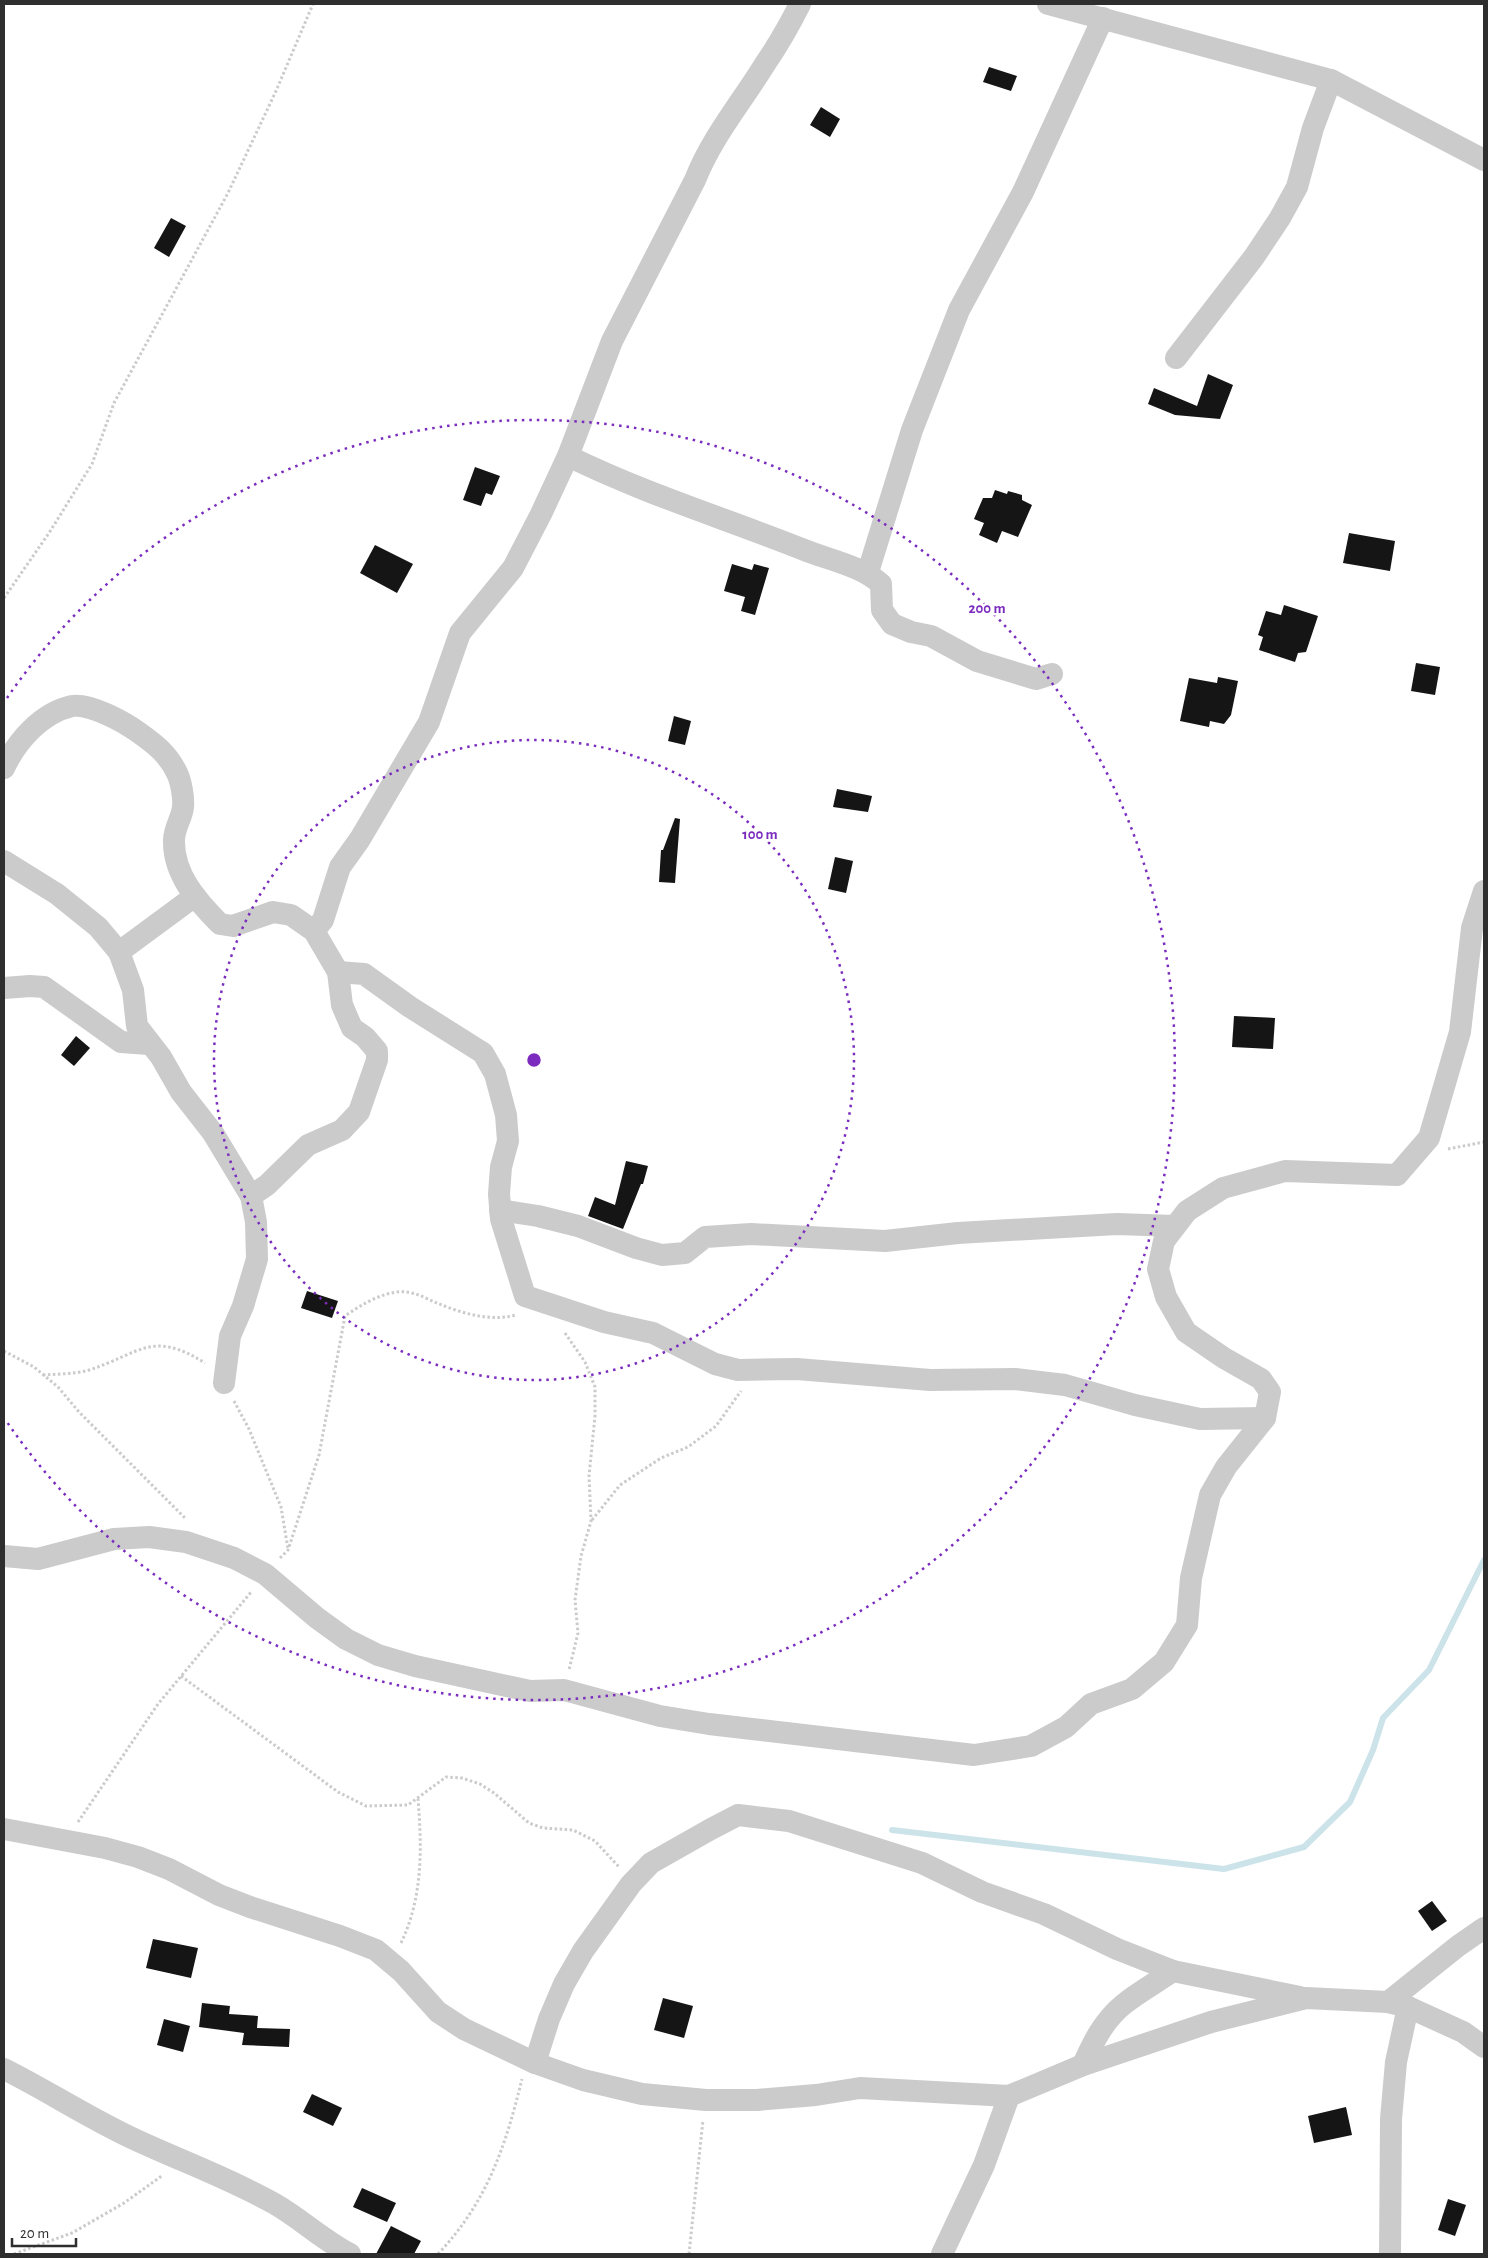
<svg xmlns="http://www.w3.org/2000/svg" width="1488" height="2258" viewBox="0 0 1488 2258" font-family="'Alegreya Sans',sans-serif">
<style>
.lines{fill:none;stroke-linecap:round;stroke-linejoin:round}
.stream{stroke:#cbe3e9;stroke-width:6}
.building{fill:#151515}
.path{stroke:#cbcbcb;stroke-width:3;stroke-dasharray:2.5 2.5;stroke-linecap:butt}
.street{stroke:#cbcbcb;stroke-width:22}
.ring{fill:none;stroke:#7b2cbf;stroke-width:2.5;stroke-dasharray:2.5 5}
.centre{fill:#7b2cbf;stroke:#fff;stroke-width:2.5}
.ring-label{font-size:15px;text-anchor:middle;font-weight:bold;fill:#7b2cbf;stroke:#fff;stroke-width:5;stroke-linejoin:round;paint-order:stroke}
</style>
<rect width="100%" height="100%" fill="#fff"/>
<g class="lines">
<polyline class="stream" points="892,1830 1224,1869 1304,1847 1350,1802 1373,1750 1383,1718 1429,1670 1484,1560"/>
</g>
<g class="building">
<polygon points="989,67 1017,76 1011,91 983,82"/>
<polygon points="821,107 840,119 830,137 810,125"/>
<polygon points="171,218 186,226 169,257 154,248"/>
<polygon points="1208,374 1233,385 1220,419 1175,415 1148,404 1154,388 1197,406"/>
<polygon points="475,467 500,476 492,495 486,493 481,506 463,500"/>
<polygon points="995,490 1007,494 1008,491 1022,495 1022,500 1032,505 1018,537 1002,531 997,543 979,535 984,523 974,519 983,498 992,498"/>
<polygon points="1349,533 1395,541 1390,571 1343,563"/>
<polygon points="375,545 413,564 397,593 360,573"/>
<polygon points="732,564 752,570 754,564 769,568 755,615 741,611 745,597 724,591"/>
<polygon points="1284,605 1318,616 1306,652 1298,653 1295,662 1259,650 1263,637 1258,635 1266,611 1281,615"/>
<polygon points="1416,663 1440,667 1435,695 1411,691"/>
<polygon points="1218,677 1238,681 1231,715 1224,724 1210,721 1209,727 1180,721 1189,678 1217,683"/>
<polygon points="674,716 691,721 685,745 668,741"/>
<polygon points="837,789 872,796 868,812 833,807"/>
<polygon points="675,818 680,819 675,883 659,882 661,850 663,850"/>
<polygon points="835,857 853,861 846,893 828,889"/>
<polygon points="1234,1016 1275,1018 1273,1049 1232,1047"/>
<polygon points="76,1036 90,1048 74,1066 61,1055"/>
<polygon points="626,1161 648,1166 643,1184 641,1184 623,1229 588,1216 595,1197 615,1205"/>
<polygon points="307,1291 338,1301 332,1318 301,1308"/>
<polygon points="1432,1901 1447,1921 1432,1931 1418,1911"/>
<polygon points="153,1939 198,1948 191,1978 146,1968"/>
<polygon points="663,1998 693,2006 684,2038 654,2030"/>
<polygon points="202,2003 230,2006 229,2014 258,2016 257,2028 290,2029 289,2047 242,2045 244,2033 199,2027"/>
<polygon points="164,2019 190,2026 183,2052 157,2045"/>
<polygon points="312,2094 342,2108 333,2126 303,2112"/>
<polygon points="1346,2107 1352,2135 1314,2143 1308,2116"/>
<polygon points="362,2188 396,2203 387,2222 353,2207"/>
<polygon points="1448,2199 1466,2205 1455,2236 1438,2230"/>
<polygon points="391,2226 421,2241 414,2254 376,2254"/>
</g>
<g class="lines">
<g class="path">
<polyline points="4,598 49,533 92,464 114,403 228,193 276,91 313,4"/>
<polyline points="1448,1149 1484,1142"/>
<polyline points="565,1333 585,1362 595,1387 595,1416 589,1476 591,1521 581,1556 575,1600 578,1633 569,1670"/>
<polyline points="4,1351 34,1367 58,1387 79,1412 186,1519"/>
<path d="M43 1375C58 1374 75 1374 89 1370 140 1354 151 1329 205 1363"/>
<polyline points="234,1401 249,1429 281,1507 288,1549"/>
<polyline points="592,1520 620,1485 661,1458 688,1447 716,1426 741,1391"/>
<path d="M280 1558 288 1550 319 1455 345 1316C362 1304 390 1287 412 1293 421 1295 429 1300 437 1303 461 1313 490 1322 516 1315"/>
<polyline points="181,1676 338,1792 366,1806 408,1805 446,1777 462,1778 480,1784 494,1793 529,1823 543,1828 573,1830 595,1841 619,1867"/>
<polyline points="78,1822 158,1704 252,1591"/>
<path d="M401 1943C423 1897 422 1848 418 1799"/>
<polyline points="14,2254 72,2233 124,2203 163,2175"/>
<path d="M438 2254C487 2202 505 2148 522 2079"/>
<polyline points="689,2254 703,2120"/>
</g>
<g class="street">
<polyline points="1048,4 1331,80 1484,160"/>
<polyline points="1176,358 1254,257 1280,218 1297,187 1313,128 1331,80"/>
<path d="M568 456C643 493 724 518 802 549 828 560 860 565 881 584L882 610 892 624 911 632 931 636 977 661 1036 679 1052 674"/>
<polyline points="868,572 912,430 959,310 1023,192 1103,18"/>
<path d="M4 768C17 741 41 713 72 706 90 703 124 722 138 732 155 744 168 754 177 773 181 781 184 798 183 807 182 818 174 828 174 840 173 874 197 901 220 924L233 926 273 912 291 915 314 931 338 972 342 1005 352 1028 365 1037 377 1051V1060L359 1112 342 1130 308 1145 267 1185 251 1196"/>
<polyline points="4,861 57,894 98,927 119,952 133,990 137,1026 161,1057 181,1092 213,1133 251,1196 256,1222 257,1259 243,1306 230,1336 224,1383"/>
<path d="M314 931 323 920 340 867 360 839 429 722 460 633 513 568 541 514 568 456 612 341 695 180C712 137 741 103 765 64 778 45 790 24 800 4"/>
<polyline points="119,952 195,896"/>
<polyline points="338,972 364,974 410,1007 483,1053 495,1074 506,1115 508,1141 501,1167 499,1194 501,1219 525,1296 604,1322 653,1333 715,1364 738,1370 797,1369 930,1380 1015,1379 1065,1385 1135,1405 1200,1419 1265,1418"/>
<polyline points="4,988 30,986 44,987 121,1042 149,1044"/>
<polyline points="500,1210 538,1216 578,1226 636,1248 662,1255 685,1253 705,1237 751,1234 885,1241 958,1233 1117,1224 1175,1226"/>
<polyline points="4,1556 38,1559 114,1539 149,1537 186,1542 234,1558 265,1574 317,1618 346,1639 378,1655 415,1666 530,1691 564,1690 660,1716 709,1724 974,1755 1031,1746 1066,1727 1091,1704 1132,1689 1164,1662 1187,1625 1191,1578 1210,1495 1226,1467 1265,1418 1270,1392 1261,1379 1224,1358 1186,1332 1166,1297 1158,1269 1164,1241 1187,1211 1223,1188 1285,1171 1397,1175 1429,1138 1460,1032 1472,928 1484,891"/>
<polyline points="4,1829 105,1848 138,1857 169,1869 219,1895 250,1907 340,1936 376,1950 401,1971 438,2012 464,2029 535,2063 583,2080 642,2094 706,2100 757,2100 816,2095 860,2088 1009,2096 1083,2065 1211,2022 1306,1998 1388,2002 1408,2007 1463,2032 1484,2047"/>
<polyline points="1388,2002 1458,1946 1484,1928"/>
<polyline points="535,2063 549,2019 564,1984 583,1951 631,1884 651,1863 711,1829 738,1815 789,1821 922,1863 982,1892 1044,1914 1117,1949 1173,1971 1300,1997"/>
<path d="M1083 2065C1093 2042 1104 2020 1124 2004 1139 1992 1157 1982 1173 1971"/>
<path d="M4 2069C48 2091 89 2118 134 2139 181 2161 229 2178 275 2204 301 2219 323 2240 350 2254"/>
<polyline points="942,2254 984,2165 1009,2096"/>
<polyline points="1390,2254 1391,2119 1396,2062 1408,2007"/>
</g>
</g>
<g class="ring">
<circle cx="534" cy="1060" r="320"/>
<path d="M7 698A640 640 0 1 1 7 1422"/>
</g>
<circle cx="534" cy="1060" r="8" class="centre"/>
<g class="ring-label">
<text x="987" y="613">200 m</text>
<text x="760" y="839">100 m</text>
</g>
<rect width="1488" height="2258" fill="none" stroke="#2e2e2e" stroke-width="10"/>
<path d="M12 2238v8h64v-8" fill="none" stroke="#2e2e2e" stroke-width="2.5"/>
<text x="20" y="2238" font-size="15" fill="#2e2e2e" stroke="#ffffff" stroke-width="4" paint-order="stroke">20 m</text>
</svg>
